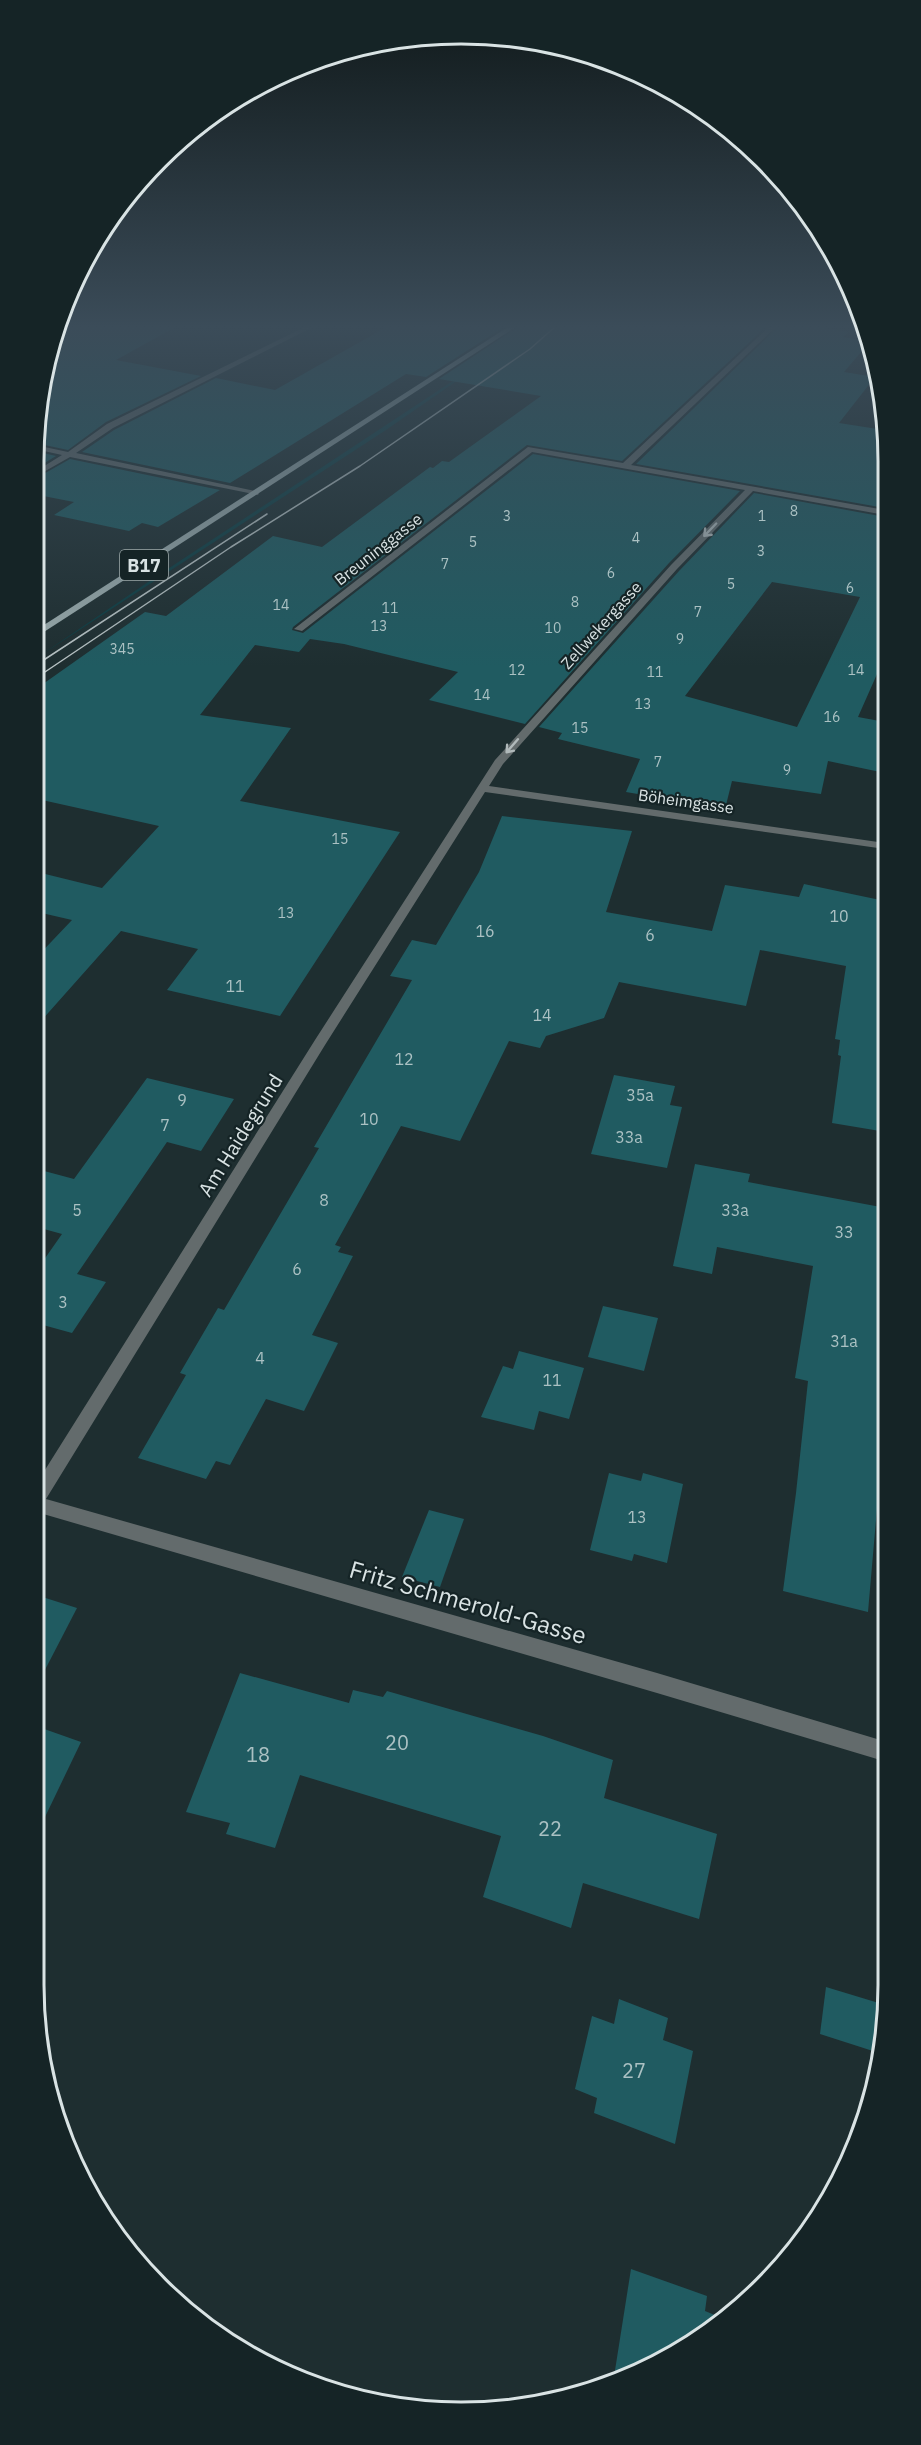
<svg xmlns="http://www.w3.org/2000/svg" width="921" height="2445" viewBox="0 0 921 2445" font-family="'IBM Plex Sans',sans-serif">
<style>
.green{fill:#0e3e43}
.building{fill:#205b61;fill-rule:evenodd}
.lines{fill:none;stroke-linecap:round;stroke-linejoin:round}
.street{fill:#636b6c;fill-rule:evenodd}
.primary{fill:#9aabac;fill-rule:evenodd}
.tram{stroke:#b8c3c4;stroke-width:1.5}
.oneway{stroke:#b0b9ba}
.labels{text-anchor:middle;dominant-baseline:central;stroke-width:4.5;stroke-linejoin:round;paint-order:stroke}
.far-number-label{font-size:14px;fill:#abc1c3}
.far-street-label{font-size:16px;fill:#d9e3e4;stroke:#152426}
.number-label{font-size:16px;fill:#abc1c3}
.shield{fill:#152426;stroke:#9eaaab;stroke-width:1.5}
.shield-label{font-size:18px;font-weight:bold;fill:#d9e3e4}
.street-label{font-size:20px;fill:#d9e3e4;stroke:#152426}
.near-number-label{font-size:20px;fill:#abc1c3}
.near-street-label{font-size:24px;fill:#d9e3e4;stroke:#152426}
.rim{fill:none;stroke:#d9e3e4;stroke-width:3}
</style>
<rect width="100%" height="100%" fill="#1e2e30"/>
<polygon class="green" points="530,330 386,430 41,655 151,580"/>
<g class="building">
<polygon points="57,325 179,325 116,360 201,376 106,422 68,450 35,443 48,350"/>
<polygon points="390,325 507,325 426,377 406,374 230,483 82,452 114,430 216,378 275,390"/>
<polygon points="521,325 768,325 622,461 527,445 293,627 292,630 303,633 533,454 740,491 669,563 525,724 429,700 458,672 344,644 310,639 299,652 255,645 200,715 291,728 240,801 400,832 280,1016 167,990 198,949 121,931 33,1030 33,961 72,920 33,911 33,871 102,888 159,826 33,798 33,691 145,612 166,616 273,536 322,547 430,467 433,468 442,461 449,462 541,396 439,379"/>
<polygon points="780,325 806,325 849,332 843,337 860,340 857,343 868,344 844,372 875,377 839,423 884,430 885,508 636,464"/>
<polygon points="34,451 35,451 56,456 33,470"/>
<polygon points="70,459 220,490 158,527 142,523 129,531 54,515 74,502 33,494 33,480"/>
<path d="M754 493 885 517V656L858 717 885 722V773L828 761 821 794 732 781 725 809 626 792 640 759 558 739 562 733 539 727 679 571ZM772 582 860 597 797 727 685 696Z"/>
<polygon points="502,816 632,831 606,912 712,931 725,885 799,897 804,884 885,901 886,1132 832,1123 841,1056 838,1055 840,1040 835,1039 846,966 760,950 746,1006 619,982 604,1018 546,1036 540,1048 509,1041 460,1141 401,1126 335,1245 341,1247 338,1252 353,1256 312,1335 338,1343 304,1411 266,1399 230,1465 216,1461 206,1479 138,1458 186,1375 180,1373 218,1308 224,1310 319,1148 314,1147 412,980 390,976 412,940 436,945 479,872"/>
<polygon points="614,1075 675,1086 670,1105 682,1107 667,1168 591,1154"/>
<polygon points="147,1078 234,1099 201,1151 167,1142 77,1274 106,1282 72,1333 43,1325 33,1339 33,1262 41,1264 62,1234 33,1226 33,1168 74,1179"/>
<polygon points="695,1164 750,1174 748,1182 886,1208 887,1476 883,1475 881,1498 878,1497 868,1612 783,1591 796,1493 808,1381 795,1378 813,1266 717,1247 712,1274 673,1266"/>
<polygon points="603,1306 658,1318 644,1371 588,1357"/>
<polygon points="519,1351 584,1368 569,1419 539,1411 534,1430 481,1417 503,1366 513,1369"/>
<polygon points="609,1473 641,1481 643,1473 683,1484 667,1563 634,1554 632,1561 590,1550"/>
<polygon points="429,1510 464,1519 440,1587 402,1577"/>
<polygon points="33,1594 77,1608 33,1693"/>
<polygon points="240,1673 349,1703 353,1690 383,1697 387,1691 543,1736 613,1760 604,1798 717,1834 699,1919 583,1883 571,1928 483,1897 501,1836 300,1775 275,1848 226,1834 230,1823 186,1812"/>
<polygon points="33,1725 81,1742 33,1842"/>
<polygon points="826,1987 882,2004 876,2052 820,2034"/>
<polygon points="619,1999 668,2018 663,2040 693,2051 675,2144 594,2113 597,2098 575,2089 592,2016 614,2024"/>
<polygon points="631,2269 707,2296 705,2311 722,2318 698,2340 624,2379 613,2383"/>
</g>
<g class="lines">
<g class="street">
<polygon points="309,325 317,325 113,428 76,453 255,491 259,493 258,495 70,457 33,478 33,473 62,455 35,449 35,445 68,452 107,424"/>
<polygon points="771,325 778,325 631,465 885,510 885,515 753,491 677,569 503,764 489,786 885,843 885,849 485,792 325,1045 46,1499 657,1673 887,1742 887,1762 657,1693 33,1511 33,1489 315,1040 495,760 671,565 745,490 532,452 302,631 294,629 528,447 623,463"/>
</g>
<polygon class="primary" points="511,325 519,325 33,639 33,632"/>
<g class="tram">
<polyline points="33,667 267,514"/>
<polyline points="33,680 231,547 360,466 530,349 557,325"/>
</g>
</g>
<defs><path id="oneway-shaft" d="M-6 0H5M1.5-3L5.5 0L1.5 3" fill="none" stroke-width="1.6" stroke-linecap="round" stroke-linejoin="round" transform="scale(1.5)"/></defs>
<g class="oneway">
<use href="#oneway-shaft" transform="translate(710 530) rotate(134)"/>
<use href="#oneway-shaft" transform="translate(512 746) rotate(131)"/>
</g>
<linearGradient id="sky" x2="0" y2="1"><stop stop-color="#10191a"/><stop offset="0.49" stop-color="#3b4c59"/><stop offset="1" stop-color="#3b4c59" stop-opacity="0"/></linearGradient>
<rect width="921" height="667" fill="url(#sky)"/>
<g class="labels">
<g class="far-number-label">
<text x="794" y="511">8</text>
<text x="507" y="516">3</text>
<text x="762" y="516">1</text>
<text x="636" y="538">4</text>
<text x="473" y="542">5</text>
<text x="761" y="551">3</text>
<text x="445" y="564">7</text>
<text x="611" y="573">6</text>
<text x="731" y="584">5</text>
<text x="850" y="588">6</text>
<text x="575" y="602">8</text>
<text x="281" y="605">14</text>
<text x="390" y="608">11</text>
<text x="698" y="612">7</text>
<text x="379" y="626">13</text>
<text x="553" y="628">10</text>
<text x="680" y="639">9</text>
<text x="122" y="649">345</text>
<text x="517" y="670">12</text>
<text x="856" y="670">14</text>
<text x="655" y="672">11</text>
<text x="482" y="695">14</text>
<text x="643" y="704">13</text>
<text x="832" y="717">16</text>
<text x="580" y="728">15</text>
<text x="658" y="762">7</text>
<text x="787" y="770">9</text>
<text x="340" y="839">15</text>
<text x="286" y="913">13</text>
</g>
<g class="far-street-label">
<text transform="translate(378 549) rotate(-38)">Breuninggasse</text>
<text transform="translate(601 625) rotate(-48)">Zellwekergasse</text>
<text transform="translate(686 801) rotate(8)">Böheimgasse</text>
</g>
<g class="number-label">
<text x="839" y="916">10</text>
<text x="485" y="931">16</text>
<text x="650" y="935">6</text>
<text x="235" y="986">11</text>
<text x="542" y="1015">14</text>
<text x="404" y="1059">12</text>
<text x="640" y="1095">35a</text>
<text x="182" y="1100">9</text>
<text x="369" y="1119">10</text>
<text x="165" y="1125">7</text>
<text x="629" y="1137">33a</text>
<text x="324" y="1200">8</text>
<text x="77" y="1210">5</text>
<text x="735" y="1210">33a</text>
<text x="844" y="1232">33</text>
<text x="297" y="1269">6</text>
<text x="63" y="1302">3</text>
<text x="844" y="1341">31a</text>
<text x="260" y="1358">4</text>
<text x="552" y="1380">11</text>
<text x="637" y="1517">13</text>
</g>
<rect class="shield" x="120" y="550" width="48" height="30" rx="4.5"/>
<g class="shield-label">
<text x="144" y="565">B17</text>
</g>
<g class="street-label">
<text transform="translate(240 1135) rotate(-58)">Am Haidegrund</text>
</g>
<g class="near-number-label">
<text x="397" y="1742">20</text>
<text x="258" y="1754">18</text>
<text x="550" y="1828">22</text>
<text x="634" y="2070">27</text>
</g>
<g class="near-street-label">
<text transform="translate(468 1602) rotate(16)">Fritz Schmerold-Gasse</text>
</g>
</g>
<path d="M0 0H921V2445H0ZM461 44H461A417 417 0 0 1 878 461V1985A417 417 0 0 1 461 2402H461A417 417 0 0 1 44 1985V461A417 417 0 0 1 461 44Z" fill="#152426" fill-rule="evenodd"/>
<path class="rim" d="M461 44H461A417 417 0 0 1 878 461V1985A417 417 0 0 1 461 2402H461A417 417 0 0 1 44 1985V461A417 417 0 0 1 461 44Z"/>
</svg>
